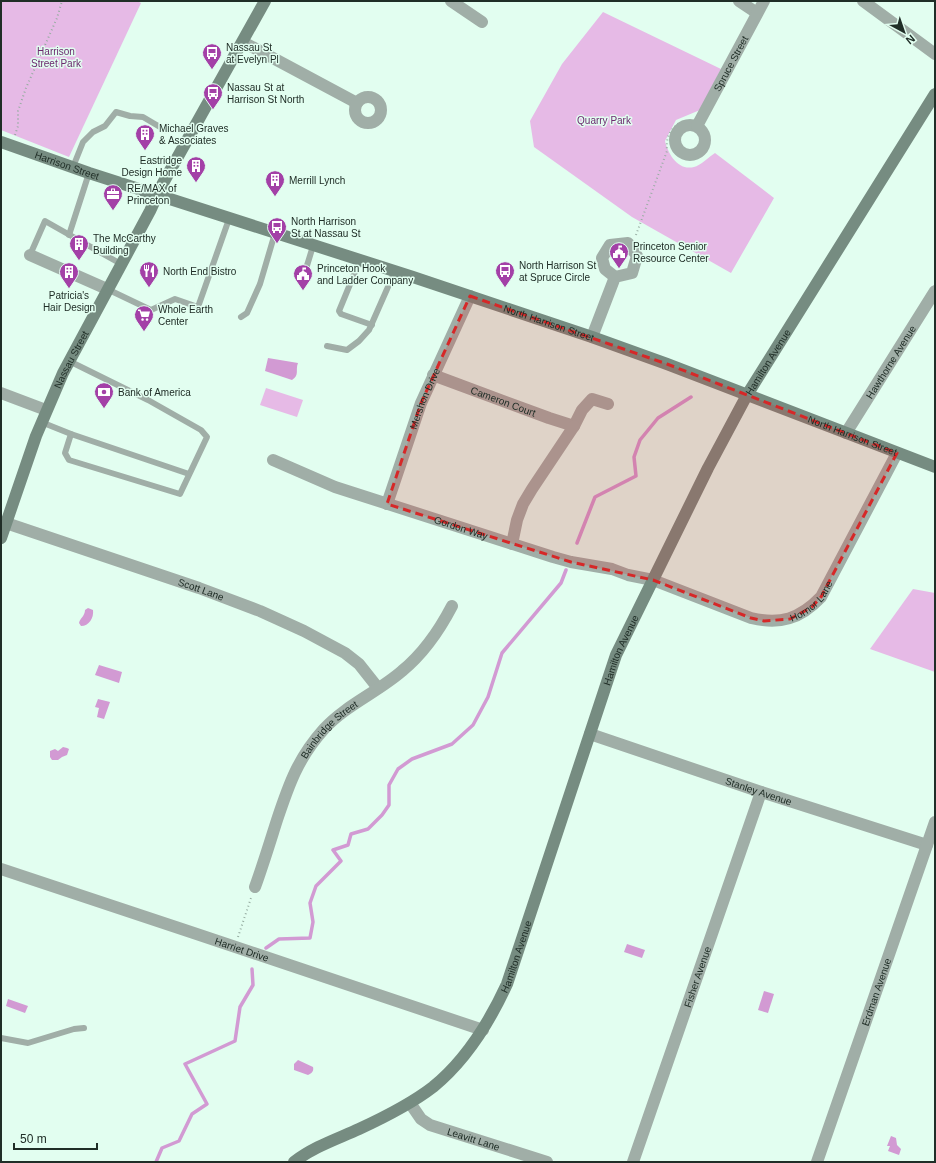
<svg xmlns="http://www.w3.org/2000/svg" width="936" height="1163" viewBox="0 0 936 1163" font-family="Helvetica,sans-serif">
<style>
.green{fill:#e6bae6}
.water{fill:#d29ad3}
.lines{fill:none;stroke-linecap:round;stroke-linejoin:round}
.stream{stroke:#d29ad3;stroke-width:3.5}
.path{stroke:#96aca1;stroke-width:2;stroke-dasharray:1 3;stroke-linecap:butt}
.lane{stroke:#a0aea7;stroke-width:6}
.street{stroke:#a0aea7;stroke-width:12}
.secondary{stroke:#768c81;stroke-width:12}
.marked{fill:#d62828;fill-opacity:0.2;stroke:#d62828;stroke-width:3;stroke-dasharray:8 5;stroke-linejoin:round}
.labels{text-anchor:middle;dominant-baseline:central;stroke-width:3;stroke-linejoin:round;paint-order:stroke}
.poi-label{font-size:10px;fill:#202e27;stroke:#e2fef0;text-anchor:start}
.park-label{font-size:10px;fill:#6b286e;stroke:#e2fef0}
.street-label{font-size:10px;fill:#202e27;stroke:#e2fef0}
</style>
<rect width="100%" height="100%" fill="#e2fef0"/>
<g class="green">
<polygon points="1,1 137,1 141,3 69,157 1,130"/>
<path d="M603 12 721 69 700 110 676 120 665 141C668 154 678 171 694 167 700 166 710 156 715 153L774 198 731 273 632 217 534 147 530 121 562 64Z"/>
<polygon points="266,388 303,400 297,417 260,405"/>
<polygon points="913,589 935,593 935,672 870,649"/>
</g>
<g class="water">
<path d="M268 358 298 363C295 370 300 375 292 380L265 371Z"/>
<path d="M88 608 93 610C94 618 89 626 81 626L79 623C80 618 85 616 85 610Z"/>
<polygon points="99,665 122,672 119,683 95,675"/>
<polygon points="98,699 110,702 104,719 97,717 99,708 95,707"/>
<polygon points="63,747 67,748 69,749 67,755 62,757 58,760 52,760 50,757 50,751 55,749 58,751"/>
<polygon points="627,944 645,950 642,958 624,952"/>
<polygon points="764,991 774,994 768,1013 758,1010"/>
<polygon points="8,999 28,1006 25,1013 6,1006"/>
<path d="M298 1060 313 1067C314 1071 312 1073 308 1075L294 1070V1064Z"/>
<polygon points="891,1136 896,1138 897,1145 901,1149 899,1155 888,1151 890,1146 887,1146"/>
</g>
<g class="lines">
<g class="stream">
<polyline points="577,543 595,497 636,476 634,457 640,440 658,418 691,397"/>
<polyline points="266,948 279,939 310,938 313,922 310,903 316,886 341,861 333,850 348,845 351,834 368,829 382,815 389,805 389,785 398,769 412,759 452,744 473,725 488,697 502,653 561,583 566,570"/>
<polyline points="156,1162 162,1148 179,1141 192,1114 207,1104 185,1064 235,1041 240,1007 253,985 252,969"/>
</g>
<g class="path">
<polyline points="15,135 18,126 18,111 26,88 57,18 62,1"/>
<path d="M636 235 667 151C666 137 669 131 679 123"/>
<polyline points="238,937 251,898"/>
</g>
<g class="lane">
<polyline points="73,167 83,142 93,132 105,126 116,112 130,116 143,117 165,130"/>
<polyline points="69,235 89,173"/>
<polyline points="30,255 45,221 121,264"/>
<polyline points="360,260 339,311 341,314 372,325"/>
<polyline points="305,272 313,246"/>
<polyline points="107,289 151,310 175,299 198,307 229,219"/>
<polyline points="241,317 247,313 260,284 275,233"/>
<polyline points="327,346 347,350 359,341 369,330 395,271"/>
<polyline points="69,361 148,400 201,430 207,437 180,494 69,460 65,453 71,434"/>
<polyline points="41,422 71,434 189,474"/>
<polyline points="1,1038 28,1043 74,1029 84,1028"/>
</g>
<g class="street">
<polyline points="451,1 482,22"/>
<polyline points="739,1 757,13"/>
<polyline points="863,1 935,54"/>
<polyline points="243,42 357,103"/>
<circle cx="368" cy="110" r="13"/>
<circle cx="690" cy="140" r="15"/>
<path id="s1" d="M697 126 764 1"/>
<polyline points="30,255 107,289"/>
<polyline points="592,337 615,277 632,273 637,256 628,243 610,245 602,258 605,269 615,277"/>
<path id="s2" d="M433 375 549 418 574 426 582 410 592 399 608 404"/>
<polyline points="1,393 46,410"/>
<path id="s3" d="M846 433 935 291"/>
<path id="s4" d="M273 460 335 487 553 557 571 562 612 569 628 575 653 580 751 618C780 625 800 619 821 597L897 453"/>
<path id="s5" d="M387 504 421 403 470 296"/>
<path id="s6" d="M6 523 199 588 260 611 304 631 345 653 359 664 378 688"/>
<polyline points="512,544 517,520 523,504 532,489 574,426"/>
<path id="s7" d="M590 734 761 792 927 845"/>
<path id="s8" d="M1 869C162 922 322 976 483 1030"/>
<path id="s9" d="M255 887C263 865 270 842 277 820 289 784 298 758 324 729 346 705 378 692 402 671 424 653 439 631 452 606"/>
<path id="s10" d="M410 1103 421 1119 430 1125 547 1162"/>
<path id="s11" d="M633 1162 761 792"/>
<path id="s12" d="M817 1162 935 822"/>
</g>
<g class="secondary">
<path id="s13" d="M1 142 89 173 413 277 592 337 667 364 935 467"/>
<path id="s14" d="M1 538 36 436 63 373 150 211 162 185 265 1"/>
<path id="s15" d="M294 1162C313 1147 337 1139 359 1129 385 1117 411 1104 433 1087 465 1061 490 1021 507 984L616 655 708 468 747 395 935 94"/>
</g>
</g>
<path class="marked" d="M470 296 667 364 897 453 821 597 812 607 790 619 764 621 751 618 653 580 571 562 387 504 421 403Z"/>
<defs>
<symbol id="bus-pin" viewBox="-11 -11 22 30"><path d="M0 17L-7.5 6A9.5 9.5 0 1 1 7.5 6Z" fill="#a340a7" stroke="#e2fef0"/><path d="M-5-6H5V4H4V6H2V4H-2V6H-4V4H-5ZM-3.5-4V0h7V-4ZM-3.5 1.2v1.5H-2V1.2ZM2 1.2v1.5H3.5V1.2Z" fill="#fff"/></symbol>
<symbol id="building-pin" viewBox="-11 -11 22 30"><path d="M0 17L-7.5 6A9.5 9.5 0 1 1 7.5 6Z" fill="#a340a7" stroke="#e2fef0"/><path d="M-4-6H4V6H1V3H-1V6H-4ZM-2.5-4.3h1.7v1.8h-1.7ZM.8-4.3h1.7v1.8H.8ZM-2.5-1h1.7V.8h-1.7ZM.8-1h1.7V.8H.8Z" fill="#fff"/></symbol>
<symbol id="office-pin" viewBox="-11 -11 22 30"><path d="M0 17L-7.5 6A9.5 9.5 0 1 1 7.5 6Z" fill="#a340a7" stroke="#e2fef0"/><path d="M-6-3h4V-5.5h4V-3h4V5H-6ZM-1-4.5V-3h2v-1.5ZM-6 0V1H6V0Z" fill="#fff"/></symbol>
<symbol id="civic-pin" viewBox="-11 -11 22 30"><path d="M0 17L-7.5 6A9.5 9.5 0 1 1 7.5 6Z" fill="#a340a7" stroke="#e2fef0"/><path d="M-.6-6.5H3V-4.5H.6V-3L4-1V1h2V6H-6V1h2V-1L-.6-3ZM-1.2 2.5V6h2.4V2.5Z" fill="#fff"/></symbol>
<symbol id="restaurant-pin" viewBox="-11 -11 22 30"><path d="M0 17L-7.5 6A9.5 9.5 0 1 1 7.5 6Z" fill="#a340a7" stroke="#e2fef0"/><path d="M-5-6h1v4h1v-4h1v4h1v-4h1v5L-1.5 .5V6h-2V.5L-5-1ZM5-6V6H3V1.5H1.5Q1.5-4 5-6Z" fill="#fff"/></symbol>
<symbol id="supermarket-pin" viewBox="-11 -11 22 30"><path d="M0 17L-7.5 6A9.5 9.5 0 1 1 7.5 6Z" fill="#a340a7" stroke="#e2fef0"/><path d="M-6-5.5h2.5l.6 2H6L4.5 2H-2.5L-4.4-4H-6ZM-1.5 3.2a1.3 1.3 0 1 0 .1 0ZM3 3.2a1.3 1.3 0 1 0 .1 0Z" fill="#fff"/></symbol>
<symbol id="bank-pin" viewBox="-11 -11 22 30"><path d="M0 17L-7.5 6A9.5 9.5 0 1 1 7.5 6Z" fill="#a340a7" stroke="#e2fef0"/><path d="M-6-4H6V4H-6ZM0-2.3a2.3 2.3 0 1 0 0 4.6a2.3 2.3 0 1 0 0-4.6Z" fill="#fff"/></symbol>
</defs>
<g fill-rule="evenodd">
<use href="#bus-pin" x="201" y="42" width="22" height="30"/>
<use href="#bus-pin" x="202" y="82" width="22" height="30"/>
<use href="#building-pin" x="134" y="123" width="22" height="30"/>
<use href="#building-pin" x="185" y="155" width="22" height="30"/>
<use href="#building-pin" x="264" y="169" width="22" height="30"/>
<use href="#office-pin" x="102" y="183" width="22" height="30"/>
<use href="#bus-pin" x="266" y="216" width="22" height="30"/>
<use href="#building-pin" x="68" y="233" width="22" height="30"/>
<use href="#civic-pin" x="608" y="241" width="22" height="30"/>
<use href="#restaurant-pin" x="138" y="260" width="22" height="30"/>
<use href="#bus-pin" x="494" y="260" width="22" height="30"/>
<use href="#building-pin" x="58" y="261" width="22" height="30"/>
<use href="#civic-pin" x="292" y="263" width="22" height="30"/>
<use href="#supermarket-pin" x="133" y="304" width="22" height="30"/>
<use href="#bank-pin" x="93" y="381" width="22" height="30"/>
</g>
<g class="labels">
<g class="poi-label">
<text x="226" y="47">Nassau St<tspan x="226" dy="12">at Evelyn Pl</tspan></text>
<text x="227" y="87">Nassau St at<tspan x="227" dy="12">Harrison St North</tspan></text>
<text x="159" y="128">Michael Graves<tspan x="159" dy="12">&amp; Associates</tspan></text>
<text x="182" y="160" text-anchor="end">Eastridge<tspan x="182" dy="12">Design Home</tspan></text>
<text x="289" y="180">Merrill Lynch</text>
<text x="127" y="188">RE/MAX of<tspan x="127" dy="12">Princeton</tspan></text>
<text x="291" y="221">North Harrison<tspan x="291" dy="12">St at Nassau St</tspan></text>
<text x="93" y="238">The McCarthy<tspan x="93" dy="12">Building</tspan></text>
<text x="633" y="246">Princeton Senior<tspan x="633" dy="12">Resource Center</tspan></text>
<text x="519" y="265">North Harrison St<tspan x="519" dy="12">at Spruce Circle</tspan></text>
<text x="317" y="268">Princeton Hook<tspan x="317" dy="12">and Ladder Company</tspan></text>
<text x="163" y="271">North End Bistro</text>
<text x="69" y="295" text-anchor="middle">Patricia's<tspan x="69" dy="12">Hair Design</tspan></text>
<text x="158" y="309">Whole Earth<tspan x="158" dy="12">Center</tspan></text>
<text x="118" y="392">Bank of America</text>
</g>
<g class="park-label">
<text x="56" y="51">Harrison<tspan x="56" dy="12">Street Park</tspan></text>
<text x="604" y="120">Quarry Park</text>
</g>
<g class="street-label">
<text stroke="none"><textPath href="#s1" startOffset="71">Spruce Street</textPath></text>
<text stroke="none"><textPath href="#s13" startOffset="70">Harrison Street</textPath></text>
<text stroke="none"><textPath href="#s13" startOffset="577">North Harrison Street</textPath></text>
<text stroke="none"><textPath href="#s14" startOffset="192">Nassau Street</textPath></text>
<text stroke="none"><textPath href="#s15" startOffset="963">Hamilton Avenue</textPath></text>
<text stroke="none"><textPath href="#s3" startOffset="84">Hawthorne Avenue</textPath></text>
<text stroke="none"><textPath href="#s5" startOffset="112">Mershon Drive</textPath></text>
<text stroke="none"><textPath href="#s2" startOffset="75">Cameron Court</textPath></text>
<text stroke="none"><textPath href="#s13" startOffset="901">North Harrison Street</textPath></text>
<text stroke="none"><textPath href="#s4" startOffset="200">Gordon Way</textPath></text>
<text stroke="none"><textPath href="#s6" startOffset="206">Scott Lane</textPath></text>
<text stroke="none"><textPath href="#s4" startOffset="572">Hornor Lane</textPath></text>
<text stroke="none"><textPath href="#s15" startOffset="639">Hamilton Avenue</textPath></text>
<text stroke="none"><textPath href="#s9" startOffset="177">Bainbridge Street</textPath></text>
<text stroke="none"><textPath href="#s7" startOffset="178">Stanley Avenue</textPath></text>
<text stroke="none"><textPath href="#s8" startOffset="254">Harriet Drive</textPath></text>
<text stroke="none"><textPath href="#s15" startOffset="315">Hamilton Avenue</textPath></text>
<text stroke="none"><textPath href="#s11" startOffset="196">Fisher Avenue</textPath></text>
<text stroke="none"><textPath href="#s12" startOffset="180">Erdman Avenue</textPath></text>
<text stroke="none"><textPath href="#s10" startOffset="76">Leavitt Lane</textPath></text>
</g>
</g>
<rect width="936" height="1163" fill="none" stroke="#202e27" stroke-width="4"/>
<g transform="translate(904 32) rotate(140)" stroke="#e2fef0" stroke-width="3" paint-order="stroke">
<path d="M0-3L7 15L0 10L-7 15Z" fill="#202e27"/>
<text y="-6" font-size="11" font-weight="bold" text-anchor="middle" fill="#202e27">N</text>
</g>
<path d="M14 1143v6h83v-6" fill="none" stroke="#202e27" stroke-width="2"/>
<text x="20" y="1143" font-size="12" fill="#202e27" stroke="#e2fef0" stroke-width="3" paint-order="stroke">50 m</text>
</svg>
